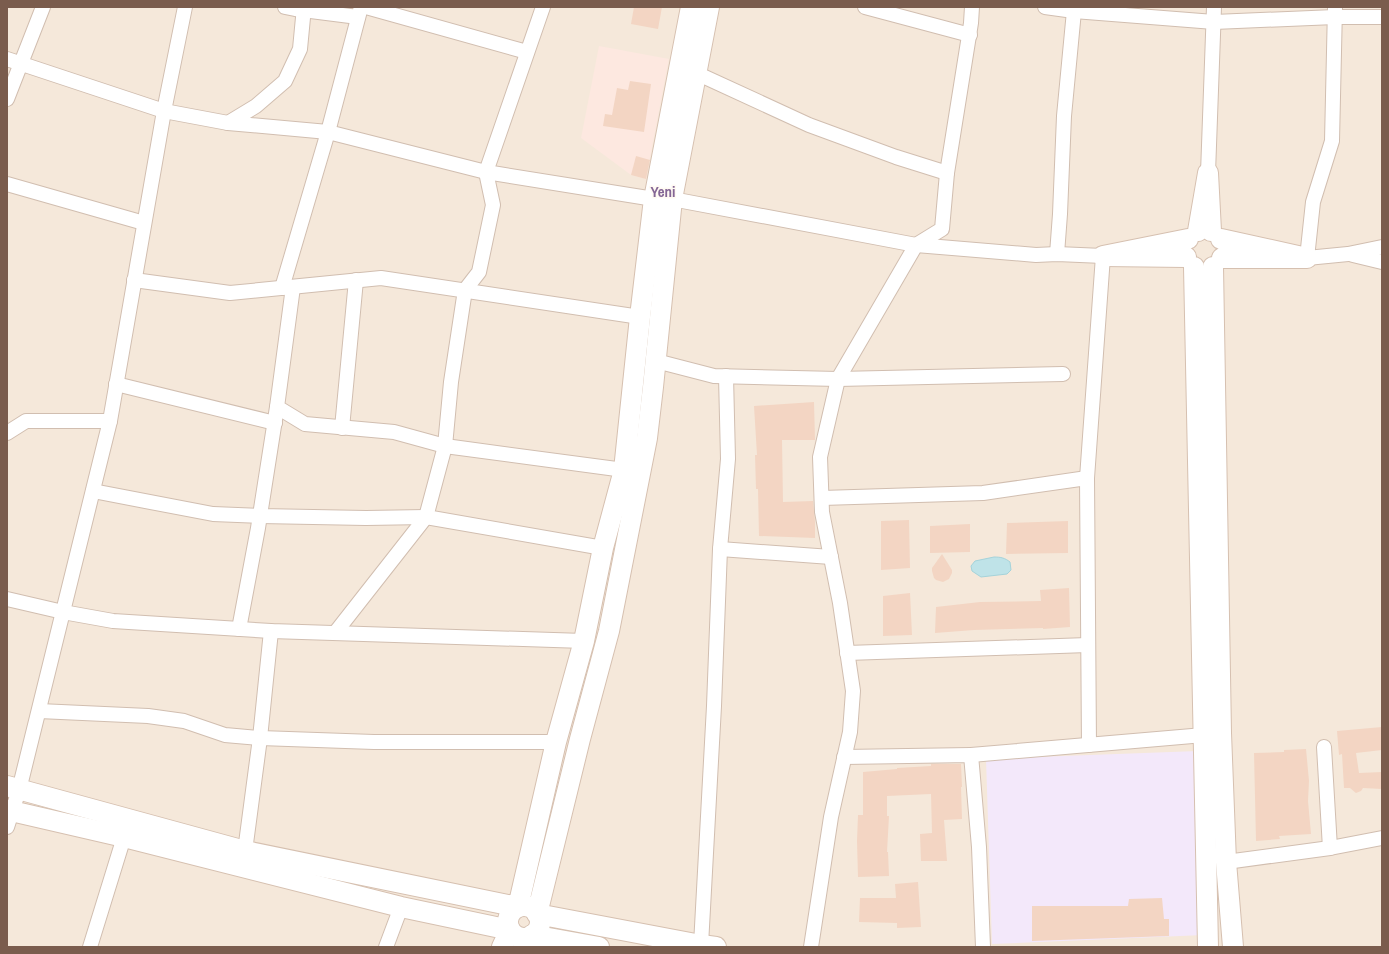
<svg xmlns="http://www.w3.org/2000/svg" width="1389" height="954" viewBox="0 0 1389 954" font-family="'Archivo Narrow',sans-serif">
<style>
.residential{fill:#f5e8da}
.commercial{fill:#fde8e0}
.education{fill:#f3e8fa}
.water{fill:#bfe3e8;stroke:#a5d3da}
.building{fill:#f3d5c3}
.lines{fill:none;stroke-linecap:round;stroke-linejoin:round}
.street-casing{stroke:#d1beb0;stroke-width:16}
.secondary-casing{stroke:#d6c0b0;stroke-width:22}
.street{stroke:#fff;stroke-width:14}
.secondary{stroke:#fff;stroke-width:20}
.labels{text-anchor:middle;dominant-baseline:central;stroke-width:3;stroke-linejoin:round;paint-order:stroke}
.district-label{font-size:15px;font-weight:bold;fill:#846695;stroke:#fffaf3}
</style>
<rect width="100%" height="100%" fill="#fdf6ec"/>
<rect class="residential" x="7" y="7" width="1375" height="940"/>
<polygon class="commercial" points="599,46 669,59 646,179 631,175 581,138"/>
<polygon class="education" points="1198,751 1204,935 992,944 986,759"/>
<path class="water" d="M994 557C1001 557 1005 558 1010 562L1011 570 1007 574 981 577 972 571 971 566 975 561Z"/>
<g class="building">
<polygon points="634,7 662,7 658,29 631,24"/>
<polygon points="630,81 651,84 644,132 603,126 605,114 612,115 617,88 628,90"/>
<polygon points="636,156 650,160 646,179 631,175"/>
<polygon points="814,402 815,440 782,440 783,502 813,501 815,522 815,538 759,536 758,489 756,489 755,455 757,455 754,406"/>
<polygon points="909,520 910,568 881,570 881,521"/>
<polygon points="1068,521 1068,553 1006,554 1007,523"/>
<polygon points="970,524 970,552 930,553 930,526"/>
<polygon points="942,554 952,570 952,573 949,579 943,582 936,580 934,578 932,571 932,568"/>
<polygon points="1069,588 1070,627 1043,629 1043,628 974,630 935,633 936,607 980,602 1041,601 1040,590"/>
<polygon points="910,593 912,635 883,636 883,596"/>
<polygon points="1382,727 1382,750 1356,753 1359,773 1382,772 1382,789 1363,788 1361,791 1356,793 1350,788 1344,788 1342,754 1339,755 1337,731"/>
<polygon points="1306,749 1309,781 1308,801 1311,834 1279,836 1280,839 1256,841 1254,753 1284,752 1284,750"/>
<polygon points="931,764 961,764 962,787 961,787 962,819 944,820 947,861 921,861 920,834 932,833 931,794 887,796 887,816 889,816 887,852 888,852 889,876 858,877 857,841 858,815 863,815 863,772 897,769 897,768 931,766"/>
<polygon points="918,882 921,927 897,928 897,923 859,922 860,898 896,898 895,884"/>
<polygon points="1162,898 1164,919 1169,919 1169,936 1032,941 1032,906 1128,906 1129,899"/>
</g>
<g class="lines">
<defs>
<g id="street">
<polyline points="285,7 295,9 358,17"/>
<polyline points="366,7 527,52"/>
<polyline points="865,7 970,35"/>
<polyline points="1045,7 1074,11 1214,22 1335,17 1382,17"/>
<polyline points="1335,7 1332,141 1313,202 1307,258 1348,254 1382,247"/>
<polyline points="7,59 164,111 228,123 328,132 486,172 654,199 672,199 916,245 1036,255 1057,254 1103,256 1087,478 1089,745"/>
<polyline points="696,73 809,125 896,157 947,173"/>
<polyline points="7,99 43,7"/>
<polyline points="228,123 256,106 285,81 300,49 304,7"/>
<polyline points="1208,173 1214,7"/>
<polyline points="7,184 144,223"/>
<polyline points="1057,254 1060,214 1064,116 1074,11"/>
<polyline points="1353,255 1382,262"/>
<polyline points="134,280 230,293 381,278 640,317"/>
<polyline points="293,287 277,407 305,424 394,432 445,446 624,470"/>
<polyline points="282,288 328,132 361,7"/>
<polyline points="656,361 714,376 838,379 1063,374"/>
<polyline points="116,384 275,423"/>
<polyline points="342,428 356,280"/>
<polyline points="7,433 26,421 110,421"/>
<polyline points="93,491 213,514 260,516 366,518 426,517 603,548"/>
<polyline points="822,498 983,493 1087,478"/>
<polyline points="720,549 831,557"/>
<polyline points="7,599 63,612 113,621 271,631 584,641"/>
<polyline points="239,629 258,528 277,407"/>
<polyline points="335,633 426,517 445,446 451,382 465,290 479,272 493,205 486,172 543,7"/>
<polyline points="847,653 1088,645"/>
<polyline points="39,711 148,716 184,721 225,735 260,738 374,742 556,742"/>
<polyline points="1324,747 1330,848"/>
<polyline points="971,755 1204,735"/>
<polyline points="844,757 971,755 979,847 983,947"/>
<polyline points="7,827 19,790 110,421 164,111 185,7"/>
<polyline points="245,851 260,738 271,631"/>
<polyline points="1226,862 1330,848 1382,838"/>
<polyline points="701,945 714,706 720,549 728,459 726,376"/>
<polyline points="90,947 124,837"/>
<polyline points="386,947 401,907"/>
<polyline points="811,947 831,817 850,732 853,691 840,603 822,512 820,457 838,379 916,245 942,229 947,173 971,23 972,7"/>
</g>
<g id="secondary">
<polyline points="709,7 672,199 653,387 647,438 609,631 580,739 537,914 701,945 716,947"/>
<polyline points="1198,231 1208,173 1211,231"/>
<polyline points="1221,239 1307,258 1222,258"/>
<polyline points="1186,257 1103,256 1188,239"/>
<polyline points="1194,267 1208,947"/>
<polyline points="1213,267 1221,733 1226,862 1233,947"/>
<polyline points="7,786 245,851 518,907 556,742 584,641 603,548 624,470 640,317 654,199 691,7"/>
<polyline points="7,810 124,837 401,907 510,930 502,947"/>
<circle cx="524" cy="922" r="16"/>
<polyline points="528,943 532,935 599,947"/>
</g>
</defs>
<use href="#street" class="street-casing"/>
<use href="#secondary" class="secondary-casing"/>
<use href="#street" class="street"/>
<use href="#secondary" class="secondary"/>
</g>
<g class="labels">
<g class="district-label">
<text x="663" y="191">Yeni</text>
</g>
</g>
<rect width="1389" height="954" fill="none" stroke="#7a5c4d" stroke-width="16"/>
</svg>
